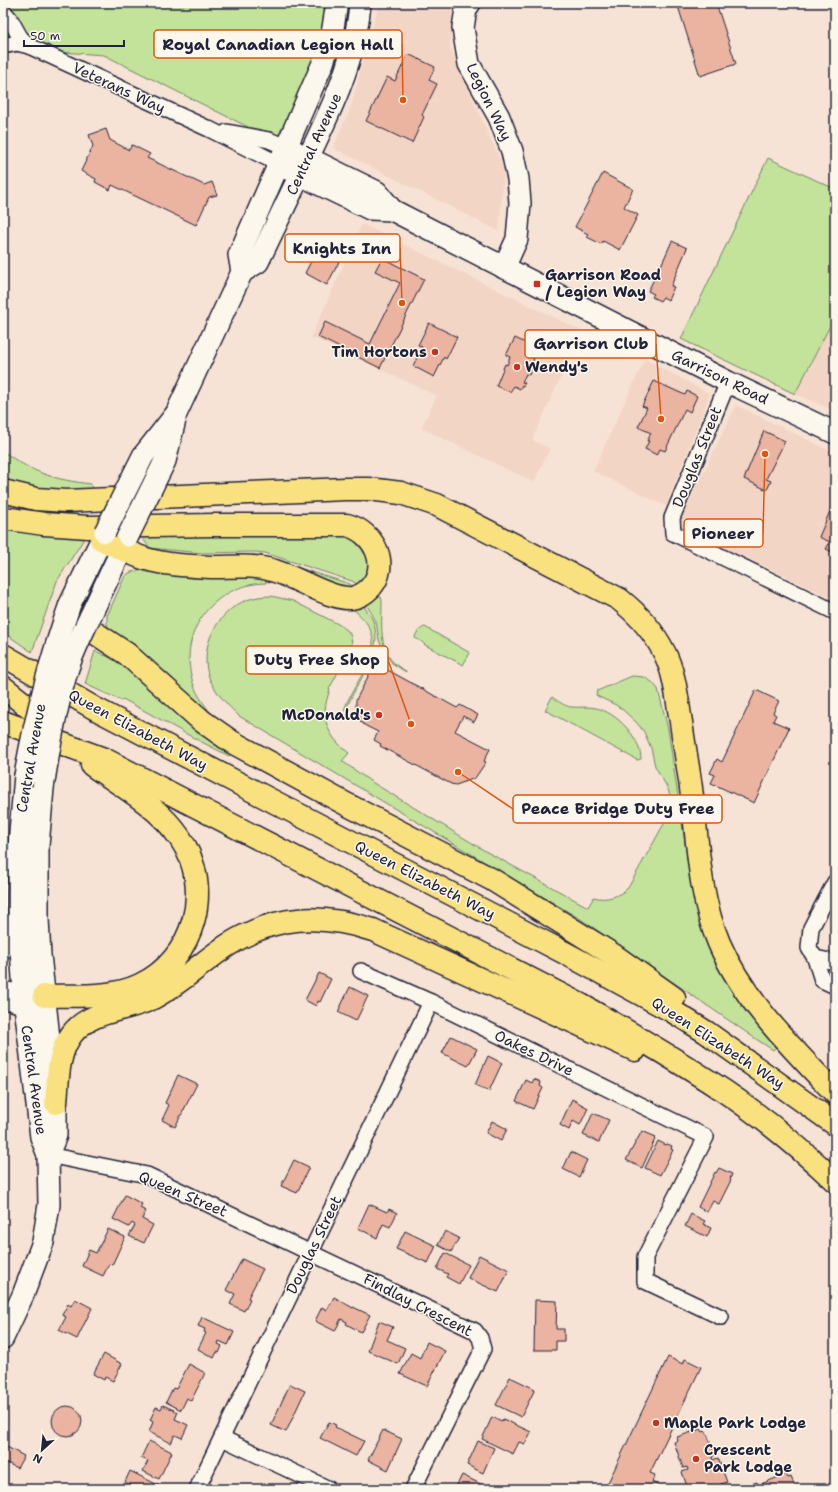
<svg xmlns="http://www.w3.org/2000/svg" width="838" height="1492" viewBox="0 0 838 1492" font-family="'Shantell Sans',sans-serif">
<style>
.built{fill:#f3d5c5}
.green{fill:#c3e29a;stroke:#72826a}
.building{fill:#ebb4a0;stroke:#22223b}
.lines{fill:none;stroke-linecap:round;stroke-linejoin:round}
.street-casing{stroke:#22223b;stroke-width:18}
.secondary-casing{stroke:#22223b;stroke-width:24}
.highway-casing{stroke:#22223b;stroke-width:25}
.street{stroke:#fbf7ec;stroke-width:15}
.secondary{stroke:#fbf7ec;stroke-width:21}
.highway{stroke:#fae180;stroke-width:22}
.secondary-bridge-casing{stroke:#22223b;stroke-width:24;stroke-linecap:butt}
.secondary-bridge{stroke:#fbf7ec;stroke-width:21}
.poi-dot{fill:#c8321e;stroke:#fbf7ec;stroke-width:1.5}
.labels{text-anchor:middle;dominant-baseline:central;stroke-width:3;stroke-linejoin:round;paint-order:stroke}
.street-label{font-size:15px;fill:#22223b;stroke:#fbf7ec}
.poi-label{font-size:15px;font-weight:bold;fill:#22223b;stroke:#fbf7ec;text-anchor:start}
.leader{fill:none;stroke:#de560e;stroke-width:1.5}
.callout-dot{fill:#de560e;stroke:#fbf7ec;stroke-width:1.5}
.callout{fill:#fbf7ec;stroke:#de560e;stroke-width:1.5}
.callout-label{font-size:16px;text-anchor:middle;font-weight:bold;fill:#22223b}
</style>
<rect width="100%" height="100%" fill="#f6e3d5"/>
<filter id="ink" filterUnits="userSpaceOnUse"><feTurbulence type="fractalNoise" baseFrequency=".025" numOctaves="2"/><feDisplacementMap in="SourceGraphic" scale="8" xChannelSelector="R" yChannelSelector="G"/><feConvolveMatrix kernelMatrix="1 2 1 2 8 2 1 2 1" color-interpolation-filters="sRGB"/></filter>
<g filter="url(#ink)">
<g class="built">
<polygon points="379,3 453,3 450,48 504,169 499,231 333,148 351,106"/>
<polygon points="362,224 582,331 532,440 550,449 534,482 421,428 437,396 311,337"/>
<polygon points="835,316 835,411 795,394"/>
<polygon points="645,359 710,394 666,506 593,471"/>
<polygon points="736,405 835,453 835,600 678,525"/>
</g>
<g class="green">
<polygon points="3,3 326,3 328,62 280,143 104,55 33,50 3,54"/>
<polygon points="768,158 835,189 835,316 795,394 681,339"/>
<path d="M3 451C32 473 56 480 91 484L92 490C62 491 31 492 3 480Z"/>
<polygon points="3,525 87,534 57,581 32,652 3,632"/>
<polygon points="338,531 362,540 372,568 360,586 352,581 265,553 255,552 202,553 150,548 143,539 144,535"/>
<polygon points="259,555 350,584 354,589 237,560 203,557"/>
<path d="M138 567 266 577V583C216 584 178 629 192 679 195 692 203 703 211 713V715L108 631 110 629 107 625V616L125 576 131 572 138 571Z"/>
<path d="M271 596 293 601 338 624 347 630 350 634 352 643 349 652 329 689 330 690C319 717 327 736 349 753L342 761 370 781 487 852 588 907 594 897C606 901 619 896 628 888L674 806 667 787 655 766 651 748 644 732 637 723 623 710 616 705 599 697 596 695 597 691 632 676 644 677 652 682 658 689 668 729 690 877 777 1046 773 1050 759 1041 582 920 239 716C227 705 217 694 210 680 197 649 217 611 247 600 255 597 263 596 271 596Z"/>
<path d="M377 596 381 597 382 601C382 628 377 658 406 671V672L392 663 383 650 379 640 376 621 366 604Z"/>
<path d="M355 604 363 605C366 610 371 615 373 621 385 654 356 680 346 710H344C357 673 396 644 354 610Z"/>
<path d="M425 627 470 653 463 665 425 645 421 641 415 638C415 634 420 628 425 627Z"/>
<polygon points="95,651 113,659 123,665 233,752 229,756 192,737 123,699 122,701 85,684"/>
<path d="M552 697C558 701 564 706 571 707 580 708 588 706 596 708 616 712 641 738 641 759L637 760 545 710Z"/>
</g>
<g class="building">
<polygon points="677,3 716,3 736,64 700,76"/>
<polygon points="408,54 435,67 429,80 437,84 422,115 424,117 412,143 366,121 387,77 395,81"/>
<polygon points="106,129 110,140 129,150 132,145 150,154 147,158 204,185 212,182 217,195 209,197 196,225 112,185 110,190 95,182 96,179 81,171 93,146 89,135"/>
<polygon points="603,173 633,189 624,207 638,215 620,250 603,241 601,244 587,237 588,234 575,227"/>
<polygon points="322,240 344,252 327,285 305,273"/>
<polygon points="672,241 687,248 671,286 674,287 668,300 663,297 660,301 652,297 654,294 648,291 654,279 655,279"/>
<polygon points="382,258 424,279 380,368 318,337 325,322 370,344 400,283 375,271"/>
<polygon points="429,323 457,337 446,359 444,357 434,377 413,366 422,347 418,345"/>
<polygon points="515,338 536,348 532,358 534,359 530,368 532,368 529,375 526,374 522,382 525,383 523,386 522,385 520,389 514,386 510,392 496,386 505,364 507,365 510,357 506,355"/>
<polygon points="654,381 685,395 687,391 697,396 690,412 685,409 665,451 660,449 657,455 645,449 649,441 647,441 651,433 638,427 647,408 642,406"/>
<polygon points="764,431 785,441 766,479 771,481 767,490 744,479"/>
<polygon points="833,504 835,505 835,553 826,549 830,542 819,537"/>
<polygon points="375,663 457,708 460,705 478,715 474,722 463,716 455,731 490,749 484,761 486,762 475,778 456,785 451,784 380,746 381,744 374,740 378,732 366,726 361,722 358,717 356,707 356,700 359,694"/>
<polygon points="756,690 779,701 773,713 776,715 773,721 789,728 754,803 711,783 715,775 710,773 717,759 722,762"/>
<polygon points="319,973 331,979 320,1002 318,1001 316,1006 305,1000"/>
<polygon points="350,987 368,996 356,1021 338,1012"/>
<polygon points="451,1036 477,1049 468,1066 442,1053"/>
<polygon points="488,1056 502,1063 489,1091 475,1085"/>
<polygon points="178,1075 197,1084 175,1127 162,1120 169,1105 165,1103"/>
<polygon points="534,1079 541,1082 540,1086 543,1088 533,1109 516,1101 526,1080 532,1083"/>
<polygon points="572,1099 588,1108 580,1125 573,1121 569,1130 560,1125"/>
<polygon points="593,1113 609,1120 599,1142 583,1135"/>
<polygon points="492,1121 507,1129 501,1141 486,1133"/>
<polygon points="642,1131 656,1137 642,1168 626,1160"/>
<polygon points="658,1141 666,1145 667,1144 672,1146 671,1149 673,1150 660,1175 645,1168"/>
<polygon points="571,1152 587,1160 579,1177 563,1169"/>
<polygon points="294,1160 309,1167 297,1193 281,1186"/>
<polygon points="719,1168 732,1174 730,1179 731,1180 719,1204 713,1201 707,1212 698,1207 715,1172 716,1173"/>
<polygon points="125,1195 142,1204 140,1208 146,1211 142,1219 153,1225 144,1243 129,1236 135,1225 132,1223 129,1227 113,1219"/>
<polygon points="369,1204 387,1212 389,1209 397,1213 390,1227 383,1224 377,1238 358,1228"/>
<polygon points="691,1214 705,1221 703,1224 711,1228 707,1237 685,1226"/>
<polygon points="108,1229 125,1237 112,1265 109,1264 103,1276 82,1266 89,1250 96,1253"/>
<polygon points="405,1231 436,1246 428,1263 396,1249"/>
<polygon points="445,1231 459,1238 451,1252 438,1245"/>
<polygon points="445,1253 469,1265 459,1284 446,1277 448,1274 437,1269"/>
<polygon points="479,1255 509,1270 498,1292 468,1278"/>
<polygon points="242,1259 263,1269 248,1298 250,1299 244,1311 230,1304 235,1294 226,1290"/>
<polygon points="334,1297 353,1308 353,1307 370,1315 361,1332 346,1324 347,1322 341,1319 335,1331 315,1321 322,1307 327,1310"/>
<polygon points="75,1299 92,1308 77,1339 59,1330 66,1317 62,1315 68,1304 71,1306"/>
<polygon points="535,1300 557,1301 556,1329 564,1329 564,1341 556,1341 556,1350 534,1350"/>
<polygon points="202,1317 234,1332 228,1345 219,1341 218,1344 222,1346 219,1353 217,1352 214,1358 198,1349 206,1333 204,1332 205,1329 198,1326"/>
<polygon points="379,1321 393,1327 387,1340 405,1348 398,1364 368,1351"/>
<polygon points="427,1342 445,1351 427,1386 400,1374 411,1353 420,1358"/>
<polygon points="104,1354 122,1364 113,1381 105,1377 104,1380 93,1374"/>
<polygon points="668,1357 683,1364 685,1359 701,1367 650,1473 655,1475 652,1482 665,1489 605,1489"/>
<polygon points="189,1364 205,1373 191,1401 187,1398 181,1410 166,1402 173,1388 176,1389"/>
<polygon points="510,1377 535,1389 521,1417 496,1405"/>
<polygon points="290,1384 305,1391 286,1432 271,1425"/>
<polygon points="163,1405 178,1412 175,1419 188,1425 182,1438 175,1435 171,1443 149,1432 153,1422 150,1420 156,1407 161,1409"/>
<circle cx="67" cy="1421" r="15"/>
<polygon points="492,1417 502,1421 503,1419 531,1432 525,1444 519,1442 513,1454 482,1439"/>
<polygon points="329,1422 336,1425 335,1427 364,1441 356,1456 320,1438"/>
<polygon points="701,1429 703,1432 706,1431 715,1455 712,1457 713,1460 718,1458 727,1482 721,1484 723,1489 688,1489 682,1472 688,1470 687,1467 683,1468 674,1442 678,1441 677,1437"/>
<polygon points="383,1430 402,1439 388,1470 368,1460"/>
<polygon points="149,1441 172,1452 159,1479 143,1471 148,1461 141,1458"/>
<polygon points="478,1441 494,1448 483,1473 467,1465"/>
<polygon points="3,1445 24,1456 17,1468 3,1461"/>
<polygon points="130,1471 160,1486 158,1489 131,1489 132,1486 125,1482"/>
<polygon points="786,1474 788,1478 791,1477 796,1489 737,1489 757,1482 759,1487 762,1486 761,1484"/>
<polygon points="462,1475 489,1488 488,1489 455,1489"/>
</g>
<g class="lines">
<defs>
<g id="street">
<polyline points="3,11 10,19 20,37 29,46 17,43 3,46"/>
<polyline points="29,46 209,129 279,164"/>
<polyline points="227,132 269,140 286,147"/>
<polyline points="728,382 672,518 673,533 835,612"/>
<polyline points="835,882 811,928 809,948 815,958 822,980 835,986"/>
<polyline points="3,952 8,943 15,918"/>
<polyline points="815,958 835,962"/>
<polyline points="361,971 431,1002 706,1137 645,1257 645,1281 721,1317"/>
<polyline points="3,989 33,995"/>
<polyline points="3,1001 33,1008"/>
<polyline points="48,1155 147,1175 475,1331 480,1338 483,1349 413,1489"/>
<polyline points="222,1438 329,1489"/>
<polyline points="197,1489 431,1002"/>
</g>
<g id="secondary">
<polyline points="470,3 466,9 463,28 469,64 499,117 512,151 518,179 520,203 517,239 504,268"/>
<polyline points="286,147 377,192 392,210 728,382 835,433"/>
<polyline points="288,169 370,209 392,210"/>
<path d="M242 272 258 262C275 227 292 192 308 158 332 108 356 58 360 3"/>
<polyline points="176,414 242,272 239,255 323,63 332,34 337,3"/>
<polyline points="70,604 105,532"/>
<polyline points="90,617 128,536"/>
<polyline points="43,788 38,846 38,919 40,955 56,1103 56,1135 48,1155"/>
<polyline points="3,1338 23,1295 43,1242 49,1205 48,1155 41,1137 25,1006 18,908 19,843 25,776"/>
</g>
<g id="highway">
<path d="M3 491 36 499 66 501 345 489H369L401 493 437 505 619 599C638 614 653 630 664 652 675 673 677 699 681 722 684 744 688 766 691 788 698 839 698 894 719 943 744 1001 792 1048 835 1093"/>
<path d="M3 518 44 524 88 527 214 525H347C374 532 391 565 370 588 365 593 358 597 352 598 331 600 296 577 275 571 254 564 233 567 212 567 190 566 167 565 146 559 130 554 116 546 101 539"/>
<polyline points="68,618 86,627 127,654 202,721 232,742 344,803 491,879 612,954 674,998"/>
<polyline points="3,655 94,708 161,743 565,953 672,1011 706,1032 835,1124"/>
<polyline points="3,687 52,726"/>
<path d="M3 722 104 759 581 1005C629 1032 677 1060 724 1091 763 1117 801 1149 835 1181"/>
<path d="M44 996C75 995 111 999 140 985 195 959 214 888 180 838 158 806 123 787 92 765"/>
<path d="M56 1103C58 1080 57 1053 72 1034 90 1010 126 1011 151 999 179 985 202 962 228 945 275 915 320 913 373 930L635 1050"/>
</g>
</defs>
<use href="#street" class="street-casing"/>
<use href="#secondary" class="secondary-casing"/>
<use href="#highway" class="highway-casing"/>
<use href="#street" class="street"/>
<use href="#secondary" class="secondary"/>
<use href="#highway" class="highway"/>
<defs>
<g id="secondary-bridge">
<polyline points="105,532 143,456 176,414"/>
<polyline points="128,536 165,461 175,420"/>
<path d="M25 776C35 717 50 660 70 604"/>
<path d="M43 788C49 748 56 707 68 668 74 650 82 634 90 617"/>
</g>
</defs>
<use href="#secondary-bridge" class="secondary-bridge-casing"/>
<use href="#secondary-bridge" class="secondary-bridge"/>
</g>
</g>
<g class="poi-dot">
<rect x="533" y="280" width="8" height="8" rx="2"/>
<circle cx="435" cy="352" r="4"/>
<circle cx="517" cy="367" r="4"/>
<circle cx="379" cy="715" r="4"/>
<circle cx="656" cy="1423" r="4"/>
<circle cx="696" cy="1459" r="4"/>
</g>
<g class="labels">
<g class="street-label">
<text transform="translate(119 88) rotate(25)">Veterans Way</text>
<text transform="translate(489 102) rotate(64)">Legion Way</text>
<text transform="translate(314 144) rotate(-65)">Central Avenue</text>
<text transform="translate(720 377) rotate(26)">Garrison Road</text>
<text transform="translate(697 457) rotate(-68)">Douglas Street</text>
<text transform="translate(138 730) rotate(28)">Queen Elizabeth Way</text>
<text transform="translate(31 758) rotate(-80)">Central Avenue</text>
<text transform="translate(425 880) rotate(27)">Queen Elizabeth Way</text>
<text transform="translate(718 1043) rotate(33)">Queen Elizabeth Way</text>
<text transform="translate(534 1053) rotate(26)">Oakes Drive</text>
<text transform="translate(34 1080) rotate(82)">Central Avenue</text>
<text transform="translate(183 1194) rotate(23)">Queen Street</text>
<text transform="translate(314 1245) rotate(-64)">Douglas Street</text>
<text transform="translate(418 1305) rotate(27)">Findlay Crescent</text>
</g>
<g class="poi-label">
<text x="545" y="275">Garrison Road<tspan x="545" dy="17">/ Legion Way</tspan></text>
<text x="427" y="352" text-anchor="end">Tim Hortons</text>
<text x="525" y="367">Wendy's</text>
<text x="371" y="715" text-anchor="end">McDonald's</text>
<text x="664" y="1423">Maple Park Lodge</text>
<text x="704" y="1450">Crescent<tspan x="704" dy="17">Park Lodge</tspan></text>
</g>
</g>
<path class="leader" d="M403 100L402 44M402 303L400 248M661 419L656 344M765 454L763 533M411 724L388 660M458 772L513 809"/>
<g class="callout-dot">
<circle cx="403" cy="100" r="4"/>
<circle cx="402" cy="303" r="4"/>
<circle cx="661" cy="419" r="4"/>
<circle cx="765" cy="454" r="4"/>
<circle cx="411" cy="724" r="4"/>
<circle cx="458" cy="772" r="4"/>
</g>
<g class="callout">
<rect x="154" y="30" width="248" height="28" rx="4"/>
<rect x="285" y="234" width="115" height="28" rx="4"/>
<rect x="525" y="330" width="131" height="28" rx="4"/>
<rect x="684" y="519" width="79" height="28" rx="4"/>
<rect x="246" y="646" width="142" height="28" rx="4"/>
<rect x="513" y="795" width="209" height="28" rx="4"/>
</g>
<g class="callout-label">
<text x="278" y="50">Royal Canadian Legion Hall</text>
<text x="342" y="254">Knights Inn</text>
<text x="591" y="349">Garrison Club</text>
<text x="723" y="539">Pioneer</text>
<text x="317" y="665">Duty Free Shop</text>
<text x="618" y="814">Peace Bridge Duty Free</text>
</g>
<rect width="838" height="1492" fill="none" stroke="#fbf7ec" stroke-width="16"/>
<rect x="8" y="8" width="822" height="1476" fill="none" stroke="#22223b" stroke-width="1.5" filter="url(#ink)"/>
<g transform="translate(42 1450) rotate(207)" stroke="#fbf7ec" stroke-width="3" paint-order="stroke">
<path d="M0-3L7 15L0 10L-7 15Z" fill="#22223b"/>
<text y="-6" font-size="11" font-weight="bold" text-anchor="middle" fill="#22223b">N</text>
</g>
<path d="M24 40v6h100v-6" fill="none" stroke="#22223b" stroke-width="2"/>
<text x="30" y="40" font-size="12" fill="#22223b" stroke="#fbf7ec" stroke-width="3" paint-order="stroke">50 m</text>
</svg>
